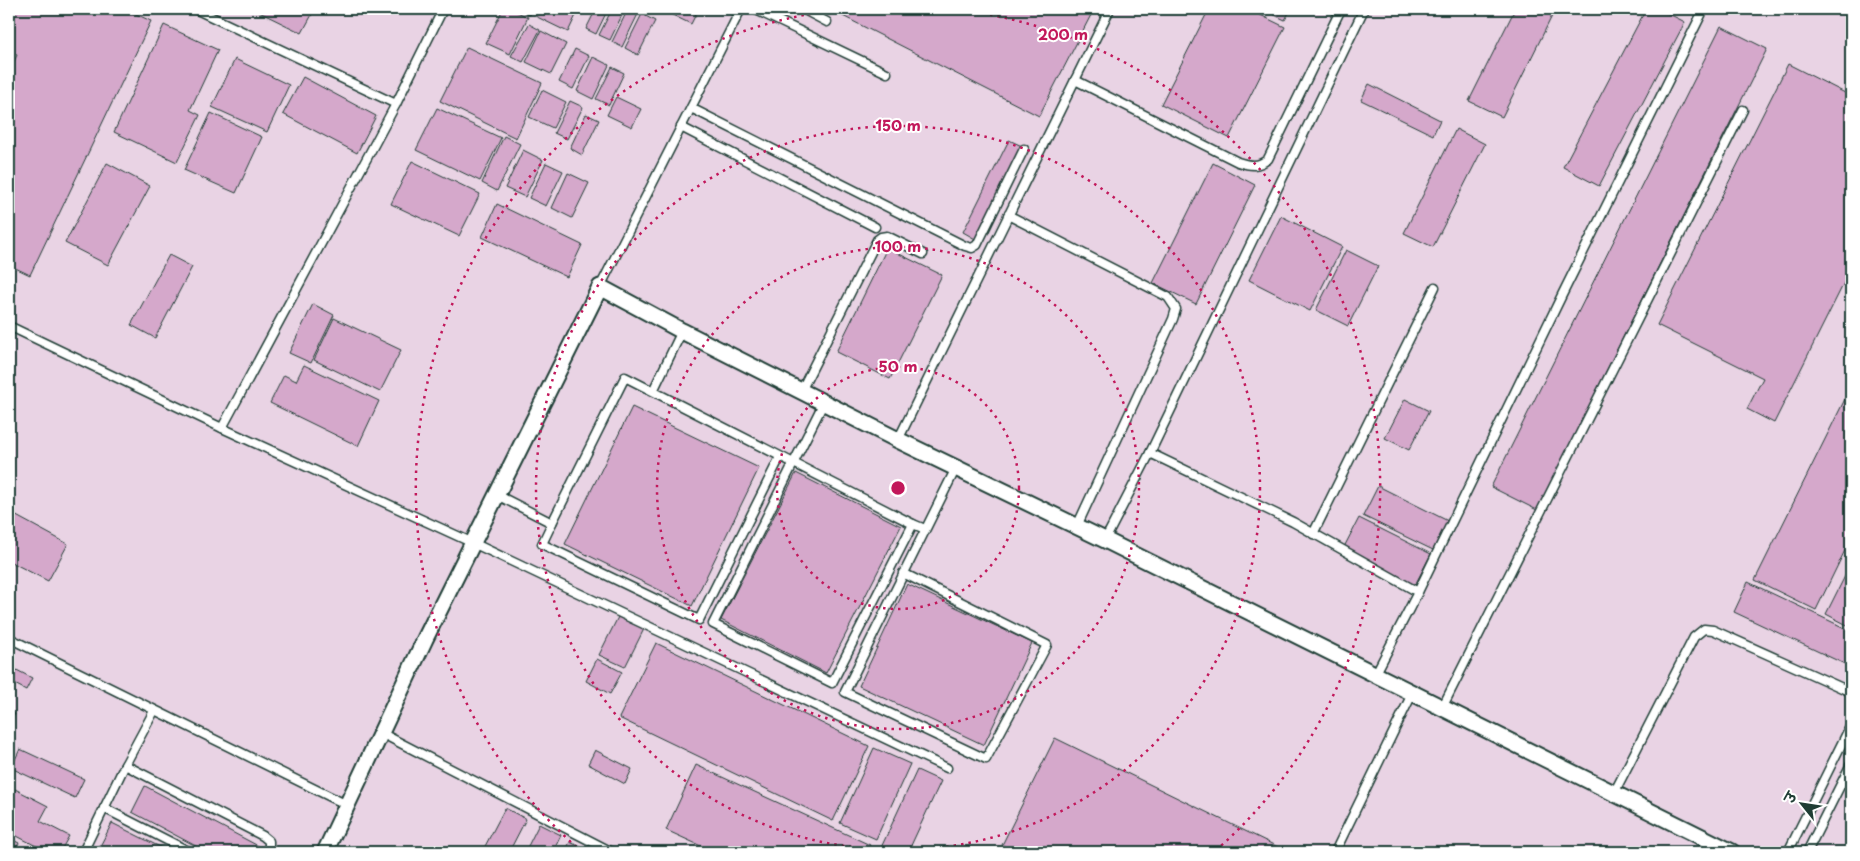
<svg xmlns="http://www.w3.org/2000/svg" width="1860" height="861" viewBox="0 0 1860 861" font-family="'Playpen Sans','Playpen Sans Deva',sans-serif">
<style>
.built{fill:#e9d3e4}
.building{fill:#d5a8cb;stroke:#1f3d34}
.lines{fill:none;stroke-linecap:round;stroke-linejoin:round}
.service-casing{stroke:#1f3d34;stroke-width:11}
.minor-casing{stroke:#1f3d34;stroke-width:19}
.service{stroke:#fff;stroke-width:8}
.minor{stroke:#fff;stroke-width:15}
.ring{fill:none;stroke:#c2185b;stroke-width:2.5;stroke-dasharray:2.5 5}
.centre{fill:#c2185b;stroke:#fff;stroke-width:2.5}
.ring-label{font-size:15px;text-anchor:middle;font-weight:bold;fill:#c2185b;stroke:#fff;stroke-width:4;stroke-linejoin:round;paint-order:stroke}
</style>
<rect width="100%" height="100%" fill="#f2e5ef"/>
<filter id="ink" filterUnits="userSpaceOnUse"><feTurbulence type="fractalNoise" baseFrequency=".02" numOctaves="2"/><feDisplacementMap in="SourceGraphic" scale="10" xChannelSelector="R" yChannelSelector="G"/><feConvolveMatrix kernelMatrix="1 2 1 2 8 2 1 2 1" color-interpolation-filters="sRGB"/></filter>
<g filter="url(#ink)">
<rect class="built" x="9" y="9" width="1842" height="843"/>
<g class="building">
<polygon points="9,9 125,9 151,21 30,275 9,265 9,124 14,114 9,112 9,72 17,55 9,51"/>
<polygon points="253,9 315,9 302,33"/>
<polygon points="503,9 511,9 528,17 510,54 486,43"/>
<polygon points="516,9 533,9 530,15"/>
<polygon points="539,9 579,9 568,32 535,16"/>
<polygon points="596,9 608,9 596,34 586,29"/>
<polygon points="612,9 625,9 610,40 599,35"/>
<polygon points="628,9 639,12 622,47 612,42"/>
<polygon points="660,9 695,9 698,10 691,24"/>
<polygon points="829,9 1089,9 1093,11 1039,116"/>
<polygon points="1209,9 1248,9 1285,27 1229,138 1161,104"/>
<polygon points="1262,9 1291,9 1285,20"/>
<polygon points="1515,9 1542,9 1553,14 1502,117 1469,101"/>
<polygon points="1646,9 1659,9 1685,22 1599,186 1563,167"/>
<polygon points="642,14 655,21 638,55 625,48"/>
<polygon points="529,24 540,30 523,62 511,56"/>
<polygon points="164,25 218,50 190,110 200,115 177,162 114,132"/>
<polygon points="1721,26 1767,49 1537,510 1491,487"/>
<polygon points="541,31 566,44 551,74 526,62"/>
<polygon points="467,47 542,83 516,138 440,101"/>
<polygon points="575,49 589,56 573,89 559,82"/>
<polygon points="593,57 609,65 593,99 577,91"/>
<polygon points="235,59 289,85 267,132 212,107"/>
<polygon points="1788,64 1851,96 1851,269 1774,423 1747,409 1763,378 1657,325"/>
<polygon points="612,67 624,73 609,105 596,99"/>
<polygon points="303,77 376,116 357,153 283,114"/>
<polygon points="1369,84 1440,120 1433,135 1361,100"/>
<polygon points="542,90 566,102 553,128 529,117"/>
<polygon points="616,97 641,109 632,127 607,115"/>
<polygon points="570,101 583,107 567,139 554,133"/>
<polygon points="437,108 501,138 480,181 416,150"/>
<polygon points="211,113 262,137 236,193 184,170"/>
<polygon points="586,114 599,120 582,155 570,148"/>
<polygon points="1456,129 1485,144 1433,247 1404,233"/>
<polygon points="504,136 520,144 497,191 482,183"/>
<polygon points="1009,140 1024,147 977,240 963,232"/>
<polygon points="523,150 543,160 525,197 505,188"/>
<polygon points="412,161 480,194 459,236 391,204"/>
<polygon points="107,163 150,186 108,265 65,243"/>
<polygon points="546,163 563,171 546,206 529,198"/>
<polygon points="1213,163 1255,185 1196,304 1153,283"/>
<polygon points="568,173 589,183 572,218 552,208"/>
<polygon points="497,204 582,245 567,277 482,237"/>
<polygon points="1281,216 1342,247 1310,311 1249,280"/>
<polygon points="887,248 942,275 890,379 836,352"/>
<polygon points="1346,250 1378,266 1348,326 1316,310"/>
<polygon points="169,255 192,267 155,338 131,325"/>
<polygon points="313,304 334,315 311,363 289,353"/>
<polygon points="334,318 401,350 380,392 314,360"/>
<polygon points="304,365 379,401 358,446 270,403 284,375 296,381"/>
<polygon points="1851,387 1851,538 1816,610 1755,580"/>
<polygon points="1405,399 1429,411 1409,450 1385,438"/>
<polygon points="632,407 759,468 692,606 565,544"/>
<polygon points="796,473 901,526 826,673 721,620"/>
<polygon points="1378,486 1448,521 1433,550 1363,516"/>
<polygon points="9,512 68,544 48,581 9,561"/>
<polygon points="1359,518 1431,554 1415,585 1343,549"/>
<polygon points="1851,564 1851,627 1826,614"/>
<polygon points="1748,582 1851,631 1851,667 1734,612"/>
<polygon points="907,584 1032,643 984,745 859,686"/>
<polygon points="618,617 644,629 625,667 599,655"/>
<polygon points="656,643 869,746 833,821 619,718"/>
<polygon points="597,659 622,672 610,694 586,681"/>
<polygon points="9,666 32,678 26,690 9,681"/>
<polygon points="9,711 15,714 9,726"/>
<polygon points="1055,738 1284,850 1283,852 1017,852 1002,845"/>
<polygon points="874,748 910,764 876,839 840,823"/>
<polygon points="20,749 84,779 75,798 11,768"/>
<polygon points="595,750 632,769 625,784 588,764"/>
<polygon points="696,765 870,845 867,852 714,852 666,830"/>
<polygon points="917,770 941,781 908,852 879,852"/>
<polygon points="145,786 262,848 259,852 207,852 132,812"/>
<polygon points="15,789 48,806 40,821 69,836 60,852 48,852 9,832 9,800"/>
<polygon points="505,808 526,819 509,852 482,852"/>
<polygon points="112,823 170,852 97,852"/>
<polygon points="539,824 561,835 553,852 525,852"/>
<polygon points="9,838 19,843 14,852 9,852"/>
<polygon points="570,842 591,852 565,852"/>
</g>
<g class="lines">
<defs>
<g id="service">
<polyline points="195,9 396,104"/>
<polyline points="754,9 887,73"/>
<polyline points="806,9 808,12 827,22"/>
<path d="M1075 80 1238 162C1251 166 1258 167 1268 159L1341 9"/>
<polyline points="691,108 965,246 972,248 977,245 1024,149"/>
<polyline points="681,127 875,227"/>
<polyline points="1008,215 1168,297 1176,309 1173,319 1077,526"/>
<polyline points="600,287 741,9"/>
<polyline points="9,326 222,428 473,543 947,768"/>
<polyline points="653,391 682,331"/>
<polyline points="801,391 877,240 881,237 887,236 923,254"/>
<polyline points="824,402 713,624 832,683 913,524 925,529"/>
<polyline points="222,428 396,104 443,9"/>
<polyline points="898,440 1110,9"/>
<polyline points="1150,453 1293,522 1418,592"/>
<polyline points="497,495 552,523 625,377 913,524"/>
<polyline points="552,523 542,544 699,620 780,457"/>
<polyline points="1313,534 1435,287"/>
<polyline points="1105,540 1150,453 1364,9"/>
<polyline points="903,573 1047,645 986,759 845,692 956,468"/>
<polyline points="9,638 347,805"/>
<polyline points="1375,675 1418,592 1562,295 1704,9"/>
<polyline points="1442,708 1743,110"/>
<polyline points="381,733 612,852"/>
<polyline points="125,765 263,836 269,841 269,846 266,852"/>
<polyline points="1614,793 1694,637 1704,629 1713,630 1851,692"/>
<polyline points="104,808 190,852"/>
<polyline points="83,852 125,765 154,711"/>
<polyline points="1335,852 1412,694"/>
<polyline points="1788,852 1851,725"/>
<polyline points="1807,852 1851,764"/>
</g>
<polyline id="minor" points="325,852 425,639 600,287 682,331 898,440 1105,540 1732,852"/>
</defs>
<use href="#service" class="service-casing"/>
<use href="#minor" class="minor-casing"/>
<use href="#service" class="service"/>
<use href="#minor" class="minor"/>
</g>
</g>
<g class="ring">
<circle cx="898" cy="488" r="121"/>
<circle cx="898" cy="488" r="241"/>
<circle cx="898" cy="488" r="362"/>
<path d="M582 852A482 482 0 0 1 843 9M953 9A482 482 0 0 1 1214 852"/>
</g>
<circle cx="898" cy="488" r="8" class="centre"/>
<g class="ring-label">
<text x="1063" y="40">200 m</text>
<text x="898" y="131">150 m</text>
<text x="898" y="252">100 m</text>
<text x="898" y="372">50 m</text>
</g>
<rect width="1860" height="861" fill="none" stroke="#fff" stroke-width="30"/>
<rect x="15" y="15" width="1830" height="831" fill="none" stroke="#1f3d34" stroke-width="2" filter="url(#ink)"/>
<g transform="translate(1802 804) rotate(300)" stroke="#ffffff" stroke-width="4" paint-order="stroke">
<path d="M0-4L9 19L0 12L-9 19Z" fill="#1f3d34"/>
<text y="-8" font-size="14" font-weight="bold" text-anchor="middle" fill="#1f3d34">उ</text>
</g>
</svg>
